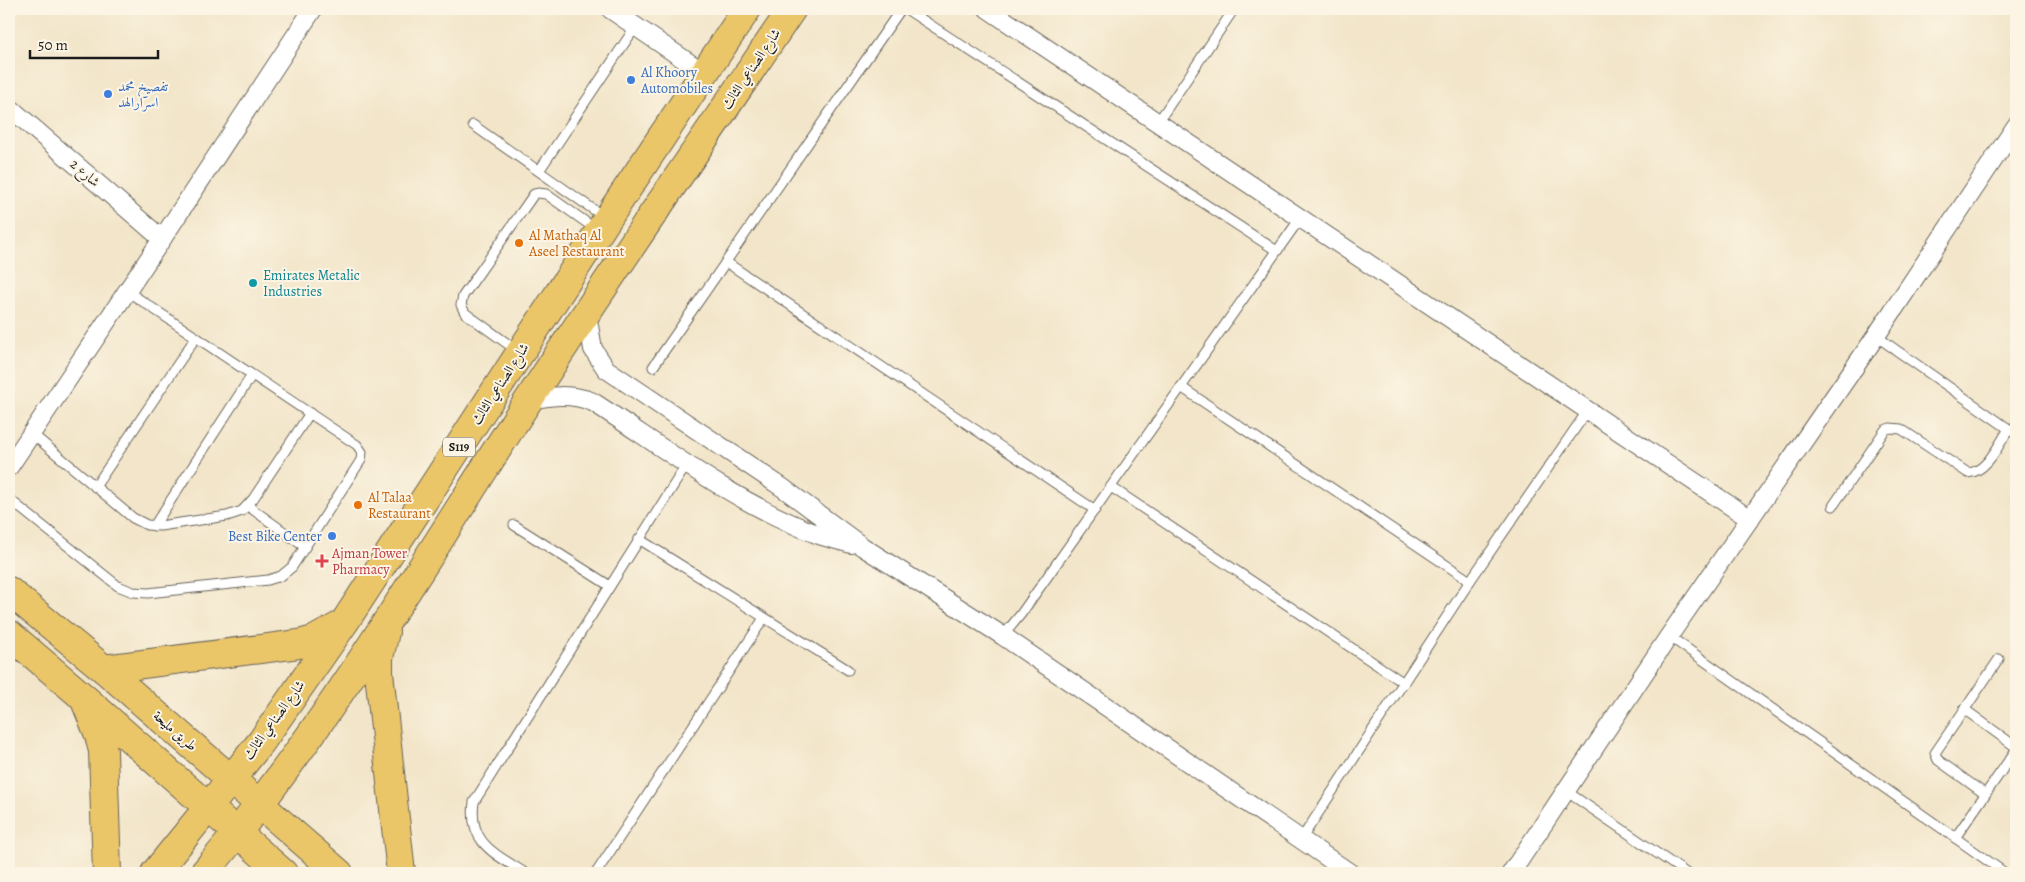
<svg xmlns="http://www.w3.org/2000/svg" width="2025" height="882" viewBox="0 0 2025 882" font-family="Alegreya,Amiri,serif">
<style>
.lines{fill:none;stroke-linecap:round;stroke-linejoin:round}
.lane-casing{stroke:#676259;stroke-width:11}
.street-casing{stroke:#676259;stroke-width:20}
.primary-casing{stroke:#676259;stroke-width:30}
.lane{stroke:#fff;stroke-width:9}
.street{stroke:#fff;stroke-width:18}
.primary{stroke:#ebc669;stroke-width:28}
.shop-dot{fill:#3f7fe0;stroke:#fcf5e5;stroke-width:2}
.food-dot{fill:#e8710a;stroke:#fcf5e5;stroke-width:2}
.culture-dot{fill:#0f9aa8;stroke:#fcf5e5;stroke-width:2}
.health-dot{fill:#e0444e;stroke:#fcf5e5;stroke-width:2}
.labels{text-anchor:middle;dominant-baseline:central;stroke-width:4;stroke-linejoin:round;paint-order:stroke}
.shield{fill:#fcf5e5;stroke:#5f5d58;stroke-width:1}
.shield-label{font-size:12px;font-weight:bold;fill:#1c1c1c}
.street-label{font-size:14px;fill:#1c1c1c;stroke:#fcf5e5}
.shop-label{font-size:14px;fill:#366cbe;stroke:#fcf5e5;text-anchor:start}
.food-label{font-size:14px;fill:#c56008;stroke:#fcf5e5;text-anchor:start}
.culture-label{font-size:14px;fill:#0d838f;stroke:#fcf5e5;text-anchor:start}
.health-label{font-size:14px;fill:#be3a42;stroke:#fcf5e5;text-anchor:start}
</style>
<rect width="100%" height="100%" fill="#fcf5e5"/>
<filter id="ink" filterUnits="userSpaceOnUse"><feTurbulence type="fractalNoise" baseFrequency=".02" numOctaves="2"/><feDisplacementMap in="SourceGraphic" scale="10" xChannelSelector="R" yChannelSelector="G"/><feConvolveMatrix kernelMatrix="1 2 1 2 8 2 1 2 1" color-interpolation-filters="sRGB"/></filter>
<filter id="wash" filterUnits="userSpaceOnUse"><feTurbulence type="fractalNoise" baseFrequency=".0096" numOctaves="4" result="noise"/><feDisplacementMap in="SourceGraphic" scale="20" xChannelSelector="R" yChannelSelector="G"/><feGaussianBlur stdDeviation="1.12" result="paint"/><feColorMatrix in="noise" values="0 0 0 0 0 0 0 0 0 0 0 0 0 0 0 0 0 1.4 0 .05"/><feComposite in="paint" operator="in"/></filter>
<g filter="url(#wash)">
<rect width="100%" height="100%" fill="#f2e5c9"/>
</g>
<g filter="url(#ink)">
<g class="lines">
<defs>
<g id="lane">
<polyline points="906,9 1277,251"/>
<polyline points="1158,122 1234,9"/>
<polyline points="473,125 604,217"/>
<polyline points="539,171 636,26"/>
<polyline points="726,262 1095,510"/>
<polyline points="1876,336 2016,434"/>
<polyline points="519,352 465,313 461,305 463,296 534,194 538,193 546,194 597,230"/>
<polyline points="653,367 901,9"/>
<polyline points="1181,387 1470,581"/>
<polyline points="31,433 133,518 147,525 160,526 227,516 242,511 253,499 310,413"/>
<polyline points="95,487 196,337"/>
<polyline points="1111,487 1404,683"/>
<polyline points="9,499 118,586 133,592 148,593 268,580 281,576 292,567 361,460 362,452 357,445 127,291"/>
<polyline points="248,506 305,547"/>
<path d="M1833 506 1885 430 1890 428 1901 429 1968 473C1987 472 1999 444 2009 429"/>
<polyline points="514,525 610,586"/>
<polyline points="154,526 252,375"/>
<polyline points="639,539 848,670"/>
<polyline points="1003,636 1021,614 1301,217"/>
<polyline points="1669,636 2005,873"/>
<polyline points="1964,709 2016,747"/>
<polyline points="1566,791 1686,873"/>
<polyline points="1985,794 1938,760 1935,753 1999,659"/>
<polyline points="1955,838 2016,750"/>
<polyline points="1300,841 1470,581 1588,410"/>
<path d="M525 873C496 854 468 844 474 802L687 464"/>
<polyline points="596,873 764,618"/>
</g>
<g id="street">
<polyline points="610,9 704,73"/>
<polyline points="988,9 1750,519"/>
<polyline points="9,107 162,239"/>
<polyline points="587,314 593,349 606,369 783,488 863,547 1003,636 1350,873"/>
<path d="M529 400C552 396 570 393 593 402 664 448 734 502 814 533 826 538 839 540 851 544"/>
<polyline points="9,467 162,239 313,9"/>
<polyline points="1511,873 1669,636 1876,336 2016,126"/>
</g>
<g id="primary">
<polyline points="9,591 104,669 339,873"/>
<polyline points="385,632 379,658 379,673 401,873"/>
<polyline points="9,634 83,697 283,873"/>
<polyline points="104,669 299,644 314,640 341,625"/>
<polyline points="86,703 99,735 103,751 107,873"/>
<polyline points="155,873 261,742 344,623 617,204 747,9"/>
<path d="M204 873C328 727 424 561 528 401 614 269 704 140 792 9"/>
</g>
</defs>
<use href="#lane" class="lane-casing"/>
<use href="#street" class="street-casing"/>
<use href="#primary" class="primary-casing"/>
<use href="#lane" class="lane"/>
<use href="#street" class="street"/>
<use href="#primary" class="primary"/>
</g>
</g>
<g class="shop-dot">
<circle cx="631" cy="80" r="5"/>
<circle cx="108" cy="94" r="5"/>
<circle cx="332" cy="536" r="5"/>
</g>
<g class="food-dot">
<circle cx="519" cy="243" r="5"/>
<circle cx="358" cy="505" r="5"/>
</g>
<circle class="culture-dot" cx="253" cy="283" r="5"/>
<path class="health-dot" d="M319.5 553.5h5v5h5v5h-5v5h-5v-5h-5v-5h5z"/>
<g class="labels">
<rect class="shield" x="443" y="437.5" width="32" height="19" rx="4"/>
<g class="shield-label">
<text x="459" y="447">S119</text>
</g>
<g class="street-label">
<text transform="translate(751 69) rotate(-56)">شارع الصناعي الثالث</text>
<text transform="translate(85 173) rotate(41)">شارع 2</text>
<text transform="translate(500 384) rotate(-57)">شارع الصناعي الثالث</text>
<text transform="translate(274 720) rotate(-54)">شارع الصناعي الثالث</text>
<text transform="translate(175 731) rotate(41)">طريق مليحة</text>
</g>
<g class="shop-label">
<text x="641" y="72">Al Khoory<tspan x="641" dy="16">Automobiles</tspan></text>
<text x="118" y="86">تفصيخ محمد<tspan x="118" dy="16">اسرارالهد</tspan></text>
<text x="322" y="536" text-anchor="end">Best Bike Center</text>
</g>
<g class="food-label">
<text x="529" y="235">Al Mathaq Al<tspan x="529" dy="16">Aseel Restaurant</tspan></text>
<text x="368" y="497">Al Talaa<tspan x="368" dy="16">Restaurant</tspan></text>
</g>
<g class="culture-label">
<text x="263" y="275">Emirates Metalic<tspan x="263" dy="16">Industries</tspan></text>
</g>
<g class="health-label">
<text x="332" y="553">Ajman Tower<tspan x="332" dy="16">Pharmacy</tspan></text>
</g>
</g>
<rect width="2025" height="882" fill="none" stroke="#fcf5e5" stroke-width="30"/>
<path d="M30 50v8h128v-8" fill="none" stroke="#1c1c1c" stroke-width="2.5"/>
<text x="38" y="50" font-size="15" fill="#1c1c1c" stroke="#fcf5e5" stroke-width="4" paint-order="stroke">50 m</text>
</svg>
